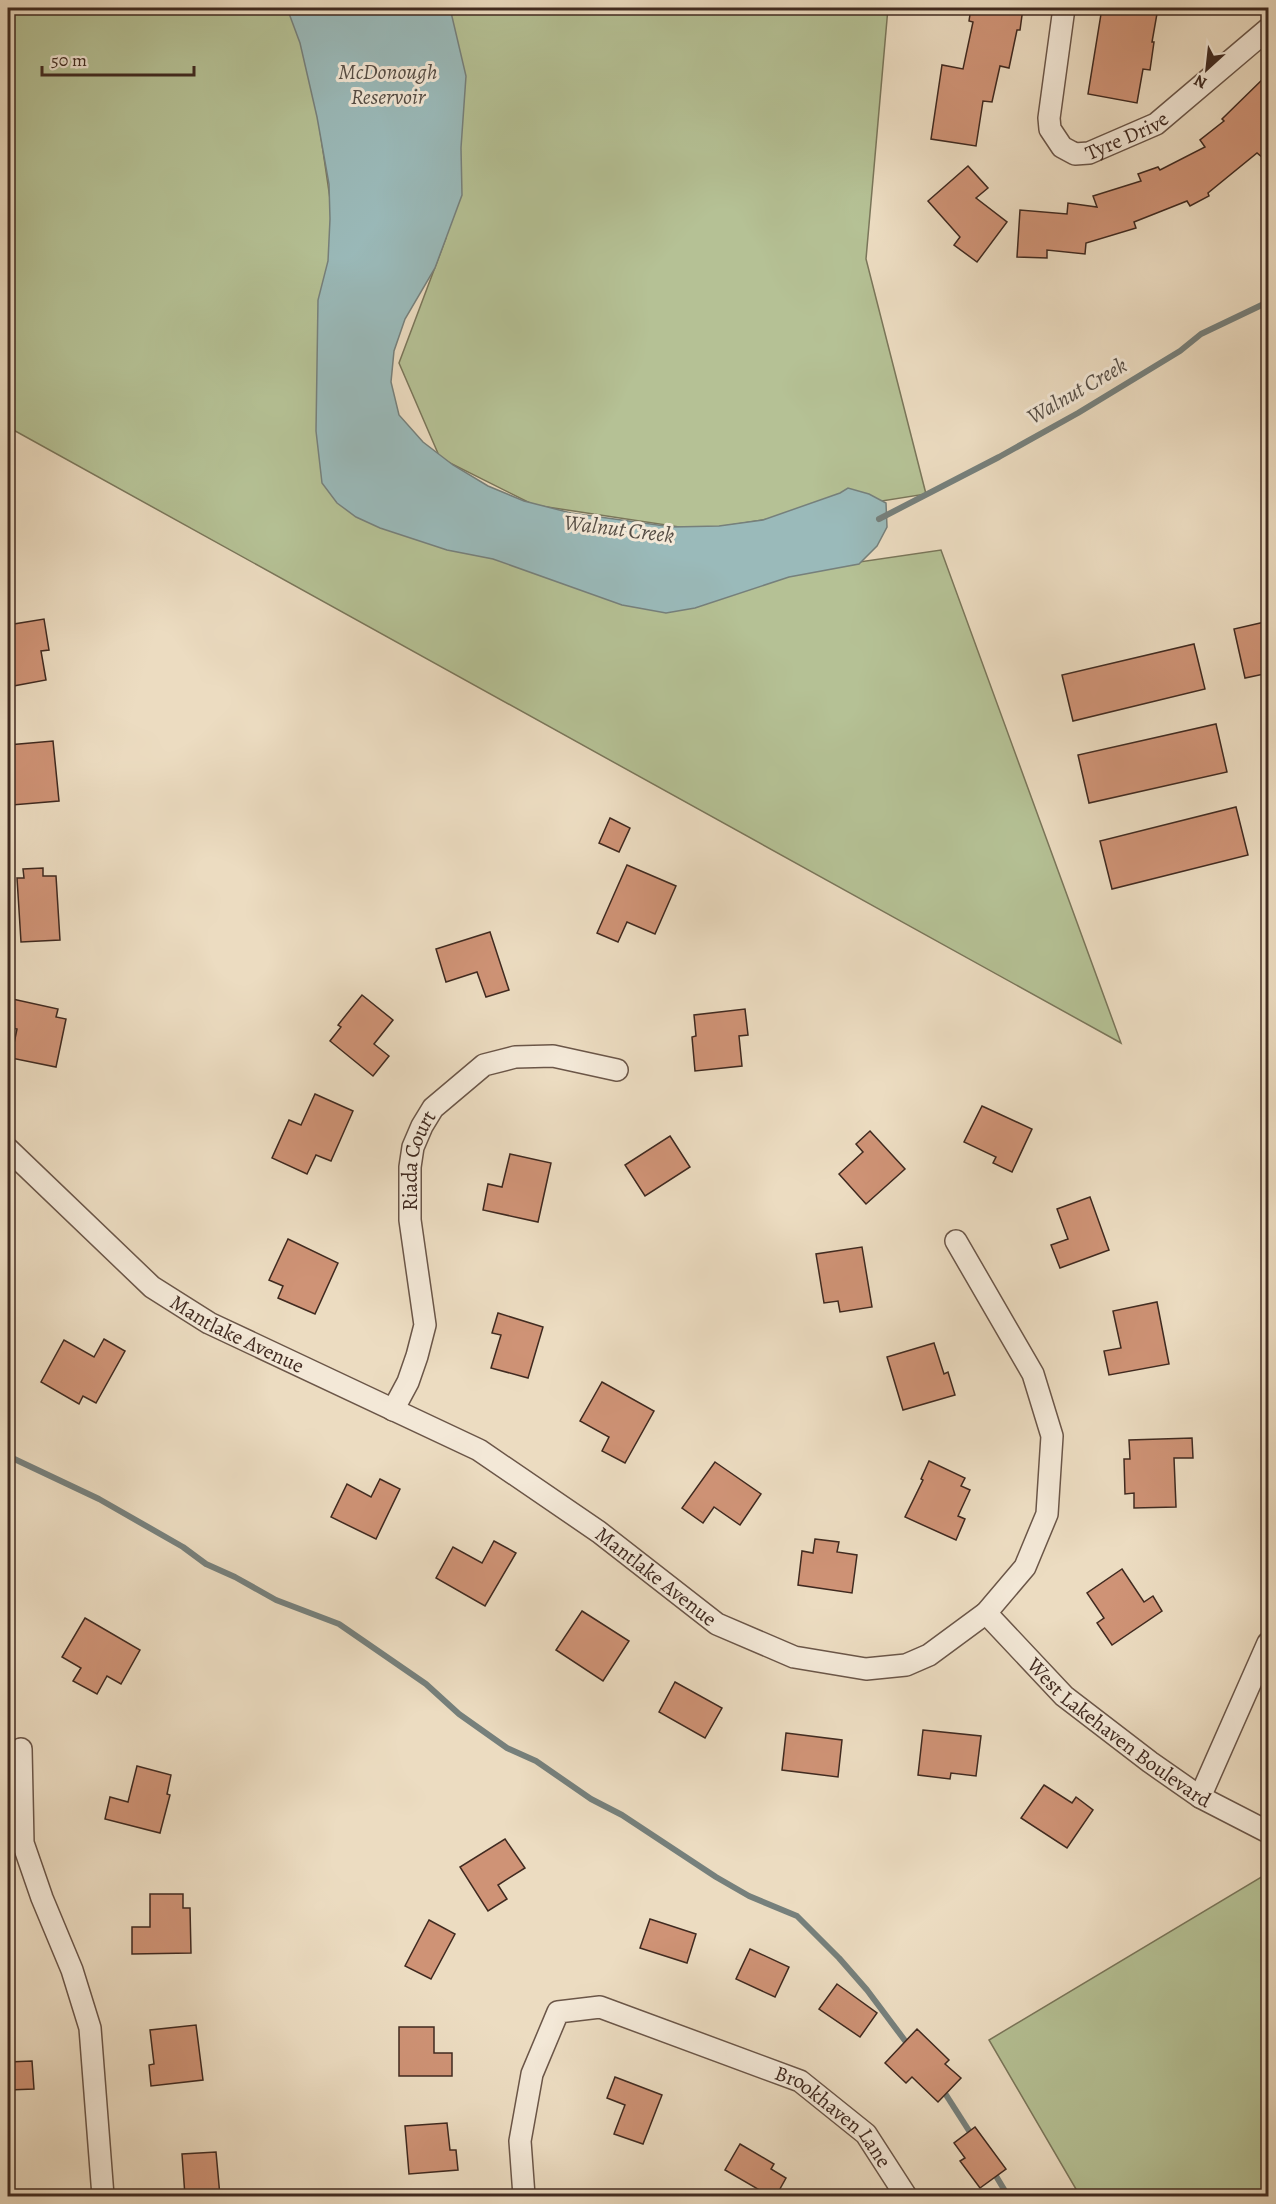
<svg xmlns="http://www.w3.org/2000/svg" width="1276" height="2204" viewBox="0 0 1276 2204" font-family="Alegreya,serif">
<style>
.green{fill:#b5c195;stroke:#7a765a;stroke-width:1.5}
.water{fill:#9ababa;stroke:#76807c;stroke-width:1.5}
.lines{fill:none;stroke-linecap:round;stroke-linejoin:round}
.stream{stroke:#76807c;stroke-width:6}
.building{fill:#cf9376;stroke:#402a20;stroke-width:1.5}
.minor-casing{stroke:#6b5648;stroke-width:24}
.minor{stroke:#f3e8d7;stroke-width:21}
.labels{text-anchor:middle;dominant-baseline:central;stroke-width:6;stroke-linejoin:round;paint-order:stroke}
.street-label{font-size:21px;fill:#402a20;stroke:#f3e8d7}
.water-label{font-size:22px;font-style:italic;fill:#564e46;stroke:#f3e8d7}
</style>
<rect width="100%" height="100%" fill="#ecdcc1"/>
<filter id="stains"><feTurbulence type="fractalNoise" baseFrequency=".00333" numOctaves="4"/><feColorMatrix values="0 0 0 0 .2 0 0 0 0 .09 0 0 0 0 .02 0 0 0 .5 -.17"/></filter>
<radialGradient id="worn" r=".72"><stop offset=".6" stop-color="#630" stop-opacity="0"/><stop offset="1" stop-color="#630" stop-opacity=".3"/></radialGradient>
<g class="green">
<polygon points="8,8 302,8 334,226 333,403 668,590 941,550 1121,1043 8,427"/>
<polygon points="415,8 888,8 866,259 926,494 699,530 534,505 440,458 399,363 446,238"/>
<polygon points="1268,1873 1268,2196 1080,2196 989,2040"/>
</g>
<polygon class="water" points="287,8 450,8 466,76 461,148 462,195 435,268 405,319 394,351 391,382 399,415 423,442 453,465 488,486 524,501 571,513 672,527 719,526 763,520 840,493 848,488 869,494 886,503 887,527 877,546 859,564 789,577 695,608 666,613 622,605 493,559 447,550 380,528 356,517 337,503 322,483 316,431 318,300 328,261 330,219 329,184 317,117 300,43"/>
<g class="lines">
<g class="stream">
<polyline points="879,519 999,457 1078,413 1180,351 1201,334 1268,302"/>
<polyline points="8,1456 99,1499 183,1547 206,1564 235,1577 276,1600 339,1624 426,1684 459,1714 507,1748 536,1761 591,1799 622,1815 716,1877 749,1896 797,1916 839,1958 867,1990 909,2046"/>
<polyline points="941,2087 973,2137"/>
<polyline points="993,2171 1008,2196"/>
</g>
</g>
<g class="building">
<polygon points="971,8 1023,8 1020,30 1017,30 1009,68 1000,66 992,102 983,101 976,146 931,139 942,65 963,69 973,22 969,21"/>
<polygon points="1102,8 1158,8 1152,42 1154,42 1150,70 1143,69 1137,103 1088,94"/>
<polygon points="1269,73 1269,163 1257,153 1208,193 1209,196 1190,206 1187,201 1134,222 1136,228 1086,243 1085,254 1047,250 1047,258 1017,257 1020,210 1067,214 1068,203 1097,207 1093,196 1141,181 1138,174 1158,167 1160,170 1205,147 1200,140 1224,121 1222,119"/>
<polygon points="968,166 988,188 976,198 1007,222 977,262 954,245 960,237 928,201"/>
<polygon points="44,619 49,650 41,651 46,680 8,687 8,625"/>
<polygon points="1269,621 1269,673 1245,678 1234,629"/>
<polygon points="1194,644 1205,689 1073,721 1062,675"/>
<polygon points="1216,724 1227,772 1089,803 1078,755"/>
<polygon points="53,741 59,801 12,805 8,745"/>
<polygon points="1236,807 1248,855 1112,889 1100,841"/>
<polygon points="610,818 630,828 619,852 599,843"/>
<polygon points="627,865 676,886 655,934 627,922 618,942 597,933"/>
<polygon points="43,868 43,876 56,876 60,940 21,942 17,878 24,878 23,869"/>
<polygon points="490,932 509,990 486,997 477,972 446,982 436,949"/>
<polygon points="362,995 393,1020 374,1044 389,1056 373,1076 330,1041 341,1027 338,1025"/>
<polygon points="8,998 58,1009 56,1017 66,1019 56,1067 11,1058 17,1029 8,1027"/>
<polygon points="745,1009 748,1035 739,1036 742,1066 695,1071 692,1037 696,1036 694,1015"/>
<polygon points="315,1094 353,1111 331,1161 316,1155 307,1174 272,1158 289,1120 301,1125"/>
<polygon points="982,1106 1032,1129 1012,1172 993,1163 996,1157 964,1142"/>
<polygon points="870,1131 905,1169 866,1204 839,1174 863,1152 856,1144"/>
<polygon points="670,1136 690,1167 645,1196 625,1165"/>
<polygon points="510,1154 551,1163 538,1222 483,1210 488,1184 502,1187"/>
<polygon points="1090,1197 1109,1250 1060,1268 1051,1245 1068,1239 1057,1209"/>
<polygon points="288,1239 338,1263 315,1314 278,1298 283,1286 269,1280"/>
<polygon points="862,1247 872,1307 840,1312 838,1301 824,1303 816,1254"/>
<polygon points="1157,1302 1169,1364 1109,1375 1104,1351 1121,1348 1113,1311"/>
<polygon points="498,1313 543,1327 528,1378 491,1368 501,1335 492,1333"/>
<polygon points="104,1339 125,1351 96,1403 83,1396 79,1404 41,1382 64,1340 94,1357"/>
<polygon points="934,1343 944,1374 948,1372 955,1395 903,1410 887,1357"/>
<polygon points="602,1382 654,1411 625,1463 602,1451 609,1437 580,1421"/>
<polygon points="1192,1438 1193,1458 1174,1458 1176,1507 1134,1508 1134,1493 1125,1494 1124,1459 1130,1459 1129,1440"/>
<polygon points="929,1461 965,1478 961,1486 970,1490 958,1516 965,1519 956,1540 905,1517 923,1480 921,1479"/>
<polygon points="715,1462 761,1494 740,1525 714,1507 703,1523 682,1508"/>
<polygon points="380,1479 400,1489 376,1539 331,1517 347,1484 371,1497"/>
<polygon points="815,1539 839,1542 837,1552 857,1555 852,1593 798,1585 802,1551 813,1553"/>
<polygon points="494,1541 516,1553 485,1606 436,1578 453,1547 482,1563"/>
<polygon points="1122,1569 1144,1602 1153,1596 1162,1611 1112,1645 1097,1623 1104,1618 1087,1593"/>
<polygon points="582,1611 629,1641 603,1681 556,1650"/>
<polygon points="85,1618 140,1650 121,1684 107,1676 97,1694 73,1681 81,1668 62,1657"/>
<polygon points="675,1682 722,1708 705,1738 659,1712"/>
<polygon points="923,1730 981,1736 976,1776 951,1773 950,1779 918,1775"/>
<polygon points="786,1733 842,1740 838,1777 782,1770"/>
<polygon points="137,1766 171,1775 167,1794 170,1795 160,1833 105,1819 110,1797 128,1802"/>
<polygon points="1044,1785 1072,1803 1076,1797 1093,1810 1067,1848 1021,1818"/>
<polygon points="505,1839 525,1868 498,1885 507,1899 488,1911 460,1867"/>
<polygon points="150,1894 183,1894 183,1908 190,1908 191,1953 132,1954 132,1927 150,1927"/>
<polygon points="650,1919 696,1934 687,1963 640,1948"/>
<polygon points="429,1920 455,1934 431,1979 405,1966"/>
<polygon points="750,1949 789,1967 775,1997 736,1979"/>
<polygon points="837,1984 877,2013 860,2037 819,2009"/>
<polygon points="196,2025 203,2080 151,2086 149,2065 154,2064 150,2030"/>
<polygon points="399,2027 434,2027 434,2053 452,2053 452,2076 399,2076"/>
<polygon points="917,2029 949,2060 945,2064 961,2078 938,2102 912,2077 906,2083 885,2063"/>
<polygon points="32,2061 34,2089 8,2090 8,2062"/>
<polygon points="615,2077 662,2095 643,2144 614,2134 625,2105 607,2098"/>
<polygon points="447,2123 450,2150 456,2150 458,2170 409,2174 405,2126"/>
<polygon points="975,2127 1006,2169 980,2188 960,2161 965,2158 954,2143"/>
<polygon points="740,2144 774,2164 771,2169 786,2178 776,2196 770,2196 725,2170"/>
<polygon points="216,2152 220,2196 185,2196 182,2154"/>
</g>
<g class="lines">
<defs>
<g id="minor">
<path id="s1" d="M1064 8 1049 118 1050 129 1062 147 1075 154 1089 153 1156 124 1268 29"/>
<path id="s2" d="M8 1149 152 1287 209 1323 479 1450 599 1532 717 1624 794 1657 866 1669 906 1665 929 1655 986 1613 1025 1567 1047 1514 1052 1436 1033 1374 956 1241"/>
<path id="s3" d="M393 1410 408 1382 417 1356 425 1325 410 1220V1167L413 1147 422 1126 433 1108 484 1065 515 1057 553 1056 617 1070"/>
<path id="s4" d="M986 1613 1064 1696 1150 1762 1200 1797 1268 1832"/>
<polyline points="21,1749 23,1843 42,1898 72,1970 90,2028 103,2196"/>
<polyline points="1200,1797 1268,1643"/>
<path id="s5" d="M524 2196 520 2141 532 2074 558 2012 600 2007 800 2081 866 2134 906 2196"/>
</g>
</defs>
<use href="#minor" class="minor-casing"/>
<use href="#minor" class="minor"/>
</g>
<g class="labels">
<g class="street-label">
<text stroke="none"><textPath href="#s1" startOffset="214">Tyre Drive</textPath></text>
<text stroke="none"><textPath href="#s3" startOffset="258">Riada Court</textPath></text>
<text stroke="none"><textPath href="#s2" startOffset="297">Mantlake Avenue</textPath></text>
<text stroke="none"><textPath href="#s2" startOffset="783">Mantlake Avenue</textPath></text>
<text stroke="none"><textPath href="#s4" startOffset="180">West Lakehaven Boulevard</textPath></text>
<text stroke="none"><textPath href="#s5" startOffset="494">Brookhaven Lane</textPath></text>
</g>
<g class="water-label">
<text x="388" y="72">McDonough<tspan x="388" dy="25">Reservoir</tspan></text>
<text transform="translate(1077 391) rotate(-30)">Walnut Creek</text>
<text transform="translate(619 529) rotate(7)">Walnut Creek</text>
</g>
</g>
<rect width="1276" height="2204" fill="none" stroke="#ecdcc1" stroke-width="30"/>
<rect x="9" y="9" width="1258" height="2186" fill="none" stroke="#402a20" stroke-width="3"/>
<rect x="15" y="15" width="1246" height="2174" fill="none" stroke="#402a20" stroke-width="1.5"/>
<g transform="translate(1207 69) rotate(207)" stroke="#f3e8d7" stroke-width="4.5" paint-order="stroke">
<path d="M0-4.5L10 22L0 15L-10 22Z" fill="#402a20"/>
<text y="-9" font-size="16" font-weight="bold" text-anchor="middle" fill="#402a20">N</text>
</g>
<path d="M42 66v9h152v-9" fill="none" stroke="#402a20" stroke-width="3"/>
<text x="51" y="66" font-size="18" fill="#402a20" stroke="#f3e8d7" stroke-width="4.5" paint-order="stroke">50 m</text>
<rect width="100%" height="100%" filter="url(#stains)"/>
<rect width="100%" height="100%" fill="url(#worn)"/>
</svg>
